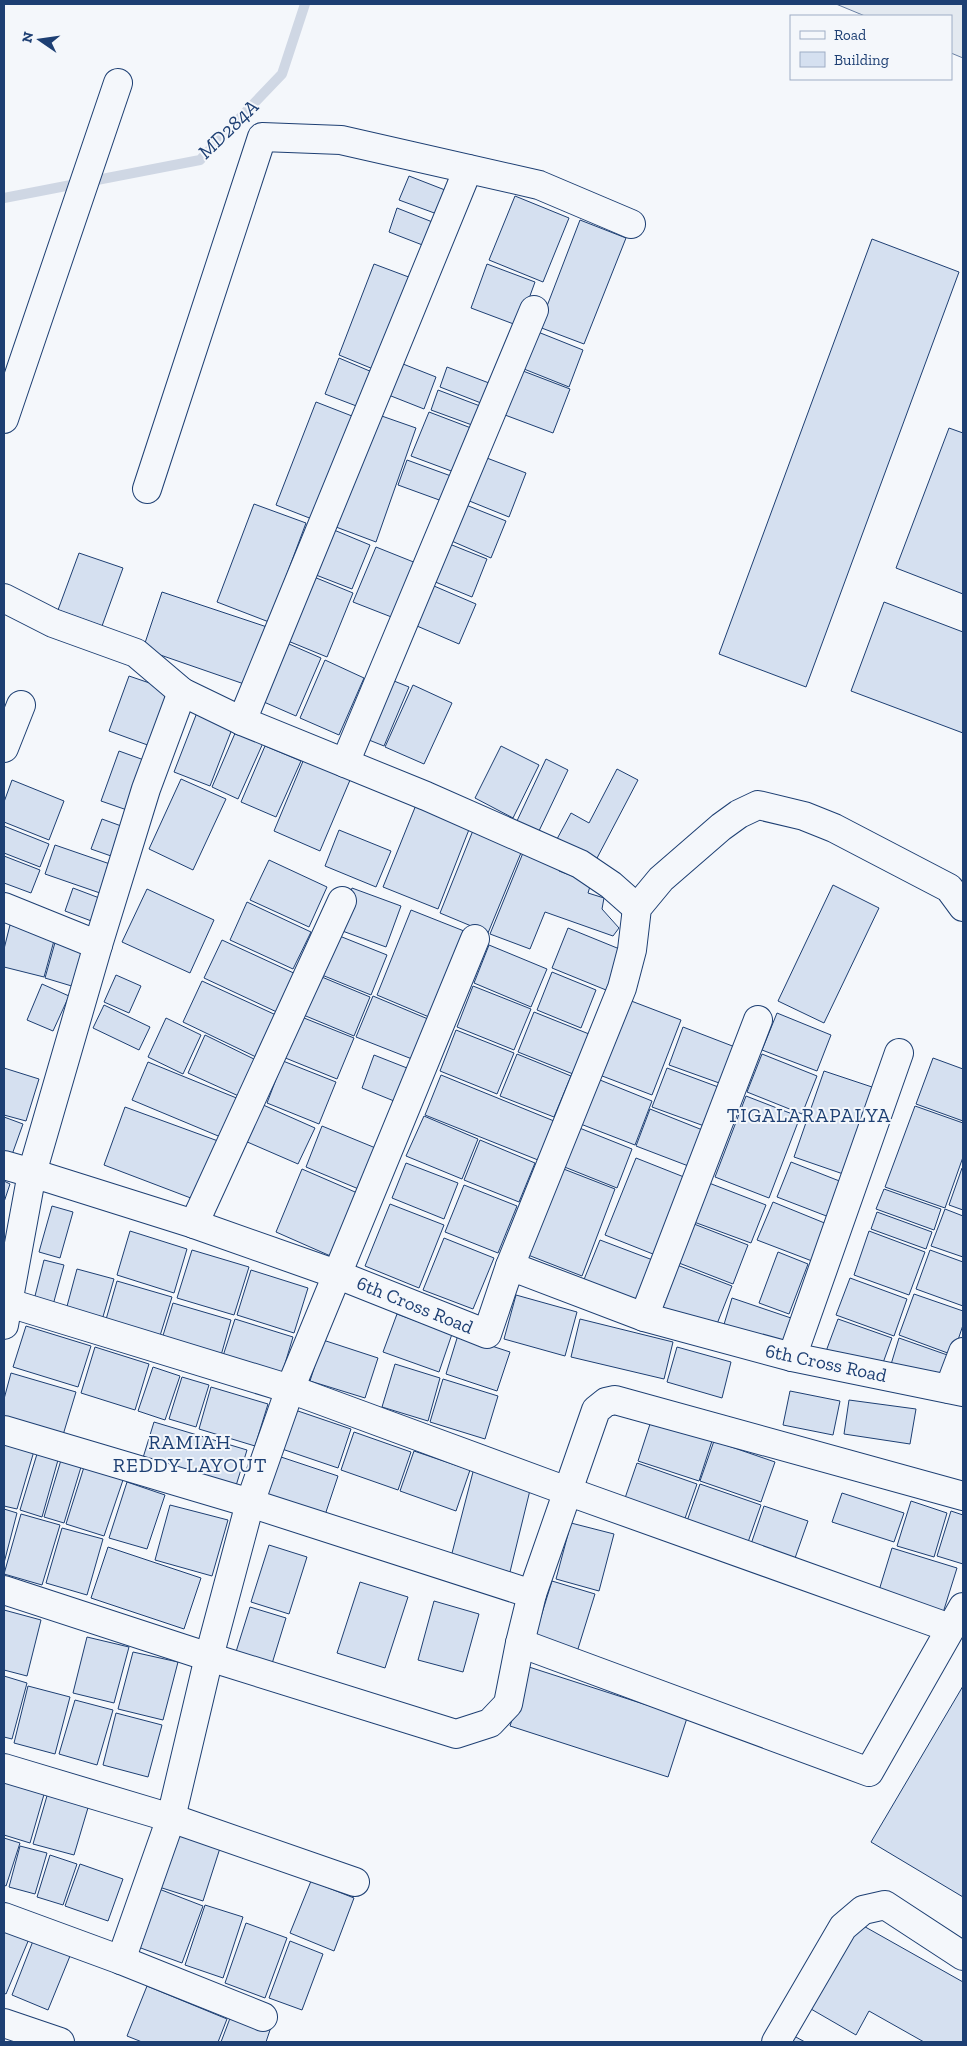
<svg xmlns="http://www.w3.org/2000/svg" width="967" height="2046" viewBox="0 0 967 2046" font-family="'Zilla Slab',serif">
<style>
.green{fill:#e3e9f0;stroke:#687fa3}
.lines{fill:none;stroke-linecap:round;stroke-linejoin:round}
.stream{stroke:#cfd7e4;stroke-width:10}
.building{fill:#d5e0f0;stroke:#1d3f73}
.minor-casing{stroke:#1d3f73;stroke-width:30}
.minor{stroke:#f4f7fb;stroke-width:28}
.labels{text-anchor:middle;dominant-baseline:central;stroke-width:4;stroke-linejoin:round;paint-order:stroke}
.street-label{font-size:19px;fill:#1d3f73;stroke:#f4f7fb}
.water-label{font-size:20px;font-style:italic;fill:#1d3f73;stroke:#f4f7fb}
.neighbourhood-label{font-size:20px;letter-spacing:1px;fill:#1d3f73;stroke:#f4f7fb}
</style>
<rect width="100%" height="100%" fill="#f4f7fb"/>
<polygon class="green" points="836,4 963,4 963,58 951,53 951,16 865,16"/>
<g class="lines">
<polyline class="stream" points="4,198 200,160 282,74 305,4"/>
</g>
<g class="building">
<polygon points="409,176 445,190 437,214 399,200"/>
<polygon points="515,196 569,218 543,282 489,260"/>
<polygon points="397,208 435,223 425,246 389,232"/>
<polygon points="580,220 626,238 584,344 539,327"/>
<polygon points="872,239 959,272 806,687 719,654"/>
<polygon points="374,264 414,279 378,371 339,355"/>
<polygon points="487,264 535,282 519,326 471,308"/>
<polygon points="538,332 583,350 569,387 524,369"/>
<polygon points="339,358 372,372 359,407 325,394"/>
<polygon points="398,362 436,377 424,409 386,394"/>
<polygon points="447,367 489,383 481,403 440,387"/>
<polygon points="523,371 570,389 553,433 505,415"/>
<polygon points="438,390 480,406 472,425 431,410"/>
<polygon points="316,402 352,416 312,519 276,505"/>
<polygon points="429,412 471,428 454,472 411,456"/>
<polygon points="376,414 416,428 376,542 336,527"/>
<polygon points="949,428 963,433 963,594 896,568"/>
<polygon points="479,455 526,473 509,517 462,498"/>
<polygon points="407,460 451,476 442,501 398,485"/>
<polygon points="461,503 506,521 491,558 447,539"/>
<polygon points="254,504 306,523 269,622 217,602"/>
<polygon points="334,530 370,545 352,589 316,575"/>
<polygon points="442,541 487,559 472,597 428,579"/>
<polygon points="376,547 416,563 394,618 353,602"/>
<polygon points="79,553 123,568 102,626 58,610"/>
<polygon points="314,577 353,593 327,657 288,641"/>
<polygon points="427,583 476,604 459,644 410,623"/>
<polygon points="162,592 267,627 247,685 143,649"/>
<polygon points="884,602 963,632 963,733 851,691"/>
<polygon points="282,641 321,658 296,716 257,699"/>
<polygon points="325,660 364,678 339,735 300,718"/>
<polygon points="129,676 173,691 153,747 109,731"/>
<polygon points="389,679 409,687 384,746 364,738"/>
<polygon points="413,685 452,703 424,764 385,747"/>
<polygon points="198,710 234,724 210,786 174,772"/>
<polygon points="236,731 263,743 238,799 212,787"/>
<polygon points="265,746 301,761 276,817 241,802"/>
<polygon points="501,746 539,765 513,818 475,798"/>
<polygon points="119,751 144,760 127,810 101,801"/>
<polygon points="306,754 353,773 320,851 274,831"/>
<polygon points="546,759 568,770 538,833 516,823"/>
<polygon points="617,769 638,780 596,860 557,839 571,813 589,823"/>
<polygon points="181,779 226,799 193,870 149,849"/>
<polygon points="12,780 64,801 49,840 4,822 4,802"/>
<polygon points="416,805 470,827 438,909 383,887"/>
<polygon points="102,819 124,827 114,857 91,849"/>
<polygon points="4,826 49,844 40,867 4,853"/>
<polygon points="474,828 523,848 488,933 440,913"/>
<polygon points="339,830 391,851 376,887 325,866"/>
<polygon points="55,845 110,864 100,893 45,874"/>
<polygon points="525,848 562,863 559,871 591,883 588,893 604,898 602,909 619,928 613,936 545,912 530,949 490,934"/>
<polygon points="4,856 40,870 31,893 4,883"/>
<polygon points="269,860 327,887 309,927 250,900"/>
<polygon points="833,885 879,908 824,1023 778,1001"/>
<polygon points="73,888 102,899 94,922 65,911"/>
<polygon points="352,888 401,906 386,947 337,929"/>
<polygon points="147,889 214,920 190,973 122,942"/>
<polygon points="247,902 311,932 293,969 230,940"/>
<polygon points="411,910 464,931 429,1017 377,995"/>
<polygon points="10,925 55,937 44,977 4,967 4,949"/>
<polygon points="568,928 622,950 606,990 552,968"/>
<polygon points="332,933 387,955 371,995 317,973"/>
<polygon points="56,939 87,947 75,987 45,978"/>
<polygon points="222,940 298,975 281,1014 204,978"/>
<polygon points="489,945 547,969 531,1007 474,983"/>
<polygon points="552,972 596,990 581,1028 537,1010"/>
<polygon points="116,975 141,986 129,1013 104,1002"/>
<polygon points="317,975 370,997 354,1036 301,1014"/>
<polygon points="202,981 276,1015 256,1057 183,1022"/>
<polygon points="42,984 69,996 53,1031 27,1020"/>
<polygon points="473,986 531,1009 514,1050 457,1027"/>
<polygon points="373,996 428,1019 412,1059 356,1037"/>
<polygon points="626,999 681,1020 652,1095 597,1074"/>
<polygon points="104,1005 150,1027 139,1050 93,1028"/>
<polygon points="534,1012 589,1034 573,1074 518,1052"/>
<polygon points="777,1013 831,1035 817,1071 762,1050"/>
<polygon points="299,1016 354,1038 337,1079 283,1057"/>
<polygon points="166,1018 201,1035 183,1074 148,1057"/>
<polygon points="683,1027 735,1047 722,1084 669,1065"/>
<polygon points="456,1030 514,1053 497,1094 440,1071"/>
<polygon points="205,1035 260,1062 243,1098 188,1073"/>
<polygon points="517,1054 571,1076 554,1117 500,1096"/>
<polygon points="762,1054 817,1076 802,1114 747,1092"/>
<polygon points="374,1055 407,1068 394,1101 362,1088"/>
<polygon points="933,1058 963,1069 963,1121 916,1104"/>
<polygon points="283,1061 336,1082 319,1124 267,1103"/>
<polygon points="148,1062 239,1099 223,1138 132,1100"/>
<polygon points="4,1068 39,1079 26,1121 4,1115"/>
<polygon points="667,1068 721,1088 707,1127 652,1107"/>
<polygon points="824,1071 878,1089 849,1176 794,1157"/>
<polygon points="441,1075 554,1121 538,1160 425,1115"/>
<polygon points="595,1078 652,1101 635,1145 578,1123"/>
<polygon points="746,1096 800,1117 769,1198 715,1177"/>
<polygon points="261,1104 315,1128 298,1164 245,1141"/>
<polygon points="915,1106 963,1123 963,1157 945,1208 885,1187"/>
<polygon points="125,1107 218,1141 196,1200 104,1165"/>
<polygon points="650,1109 705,1131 691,1167 636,1146"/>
<polygon points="424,1116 478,1139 462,1179 406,1156"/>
<polygon points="4,1117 23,1124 9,1163 4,1161"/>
<polygon points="322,1126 378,1149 361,1190 306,1167"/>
<polygon points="577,1127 632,1149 617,1188 562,1166"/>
<polygon points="480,1140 535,1163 519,1202 464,1180"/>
<polygon points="636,1158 689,1179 658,1256 605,1235"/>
<polygon points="791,1162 842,1182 829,1217 777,1197"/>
<polygon points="406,1163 458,1183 444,1219 392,1198"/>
<polygon points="561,1168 615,1189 582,1276 528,1255"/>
<polygon points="962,1168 963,1168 963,1210 949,1205"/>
<polygon points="302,1169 362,1195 335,1258 276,1232"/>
<polygon points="4,1181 10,1184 4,1202"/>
<polygon points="709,1183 766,1205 751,1243 694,1222"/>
<polygon points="464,1185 517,1206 498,1253 445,1232"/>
<polygon points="884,1189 941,1209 934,1230 876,1209"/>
<polygon points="773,1202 827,1224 812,1261 757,1240"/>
<polygon points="390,1204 444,1225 419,1288 365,1266"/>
<polygon points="52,1206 73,1212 60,1258 39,1252"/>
<polygon points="945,1209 963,1216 963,1257 931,1246"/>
<polygon points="877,1212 932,1232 926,1249 871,1229"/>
<polygon points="694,1224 748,1245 733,1284 679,1263"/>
<polygon points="130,1231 187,1249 174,1293 117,1275"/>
<polygon points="869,1231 925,1252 909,1295 854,1275"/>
<polygon points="444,1238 494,1258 473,1309 423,1290"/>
<polygon points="600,1240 658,1262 642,1305 583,1282"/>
<polygon points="192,1250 249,1267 234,1315 177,1298"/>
<polygon points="930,1250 963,1262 963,1306 916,1289"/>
<polygon points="778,1252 808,1264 789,1314 759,1303"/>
<polygon points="44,1260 64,1265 53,1305 34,1300"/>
<polygon points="677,1265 732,1286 715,1329 660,1308"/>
<polygon points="77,1269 114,1279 102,1320 66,1310"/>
<polygon points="251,1270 308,1288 294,1333 237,1315"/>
<polygon points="850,1278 907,1299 894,1336 836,1315"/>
<polygon points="117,1281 172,1297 159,1339 105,1323"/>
<polygon points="914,1294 963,1311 963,1325 953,1355 899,1335"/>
<polygon points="516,1295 577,1312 565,1356 504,1339"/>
<polygon points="732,1298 791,1318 783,1344 722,1331"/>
<polygon points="173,1303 231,1320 220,1359 161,1342"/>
<polygon points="397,1314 452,1334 439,1372 383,1352"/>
<polygon points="235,1319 293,1337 281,1377 222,1359"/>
<polygon points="580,1319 673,1342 664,1379 571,1357"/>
<polygon points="838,1319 892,1338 879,1374 825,1354"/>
<polygon points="26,1326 91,1346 78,1387 13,1367"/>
<polygon points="458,1335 510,1352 497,1391 446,1374"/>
<polygon points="899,1338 953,1357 946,1378 889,1371"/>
<polygon points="323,1340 378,1358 365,1398 310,1381"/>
<polygon points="95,1347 149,1364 135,1410 81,1393"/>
<polygon points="677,1347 731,1362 722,1398 667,1382"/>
<polygon points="395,1364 440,1378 428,1421 382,1407"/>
<polygon points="153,1367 180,1376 165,1420 138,1411"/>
<polygon points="11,1373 76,1392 63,1435 4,1418 4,1399"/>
<polygon points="182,1377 209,1385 196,1427 169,1419"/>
<polygon points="443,1379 498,1396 485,1439 430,1422"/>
<polygon points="211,1387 268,1404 255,1446 199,1429"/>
<polygon points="790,1391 840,1401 833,1435 783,1425"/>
<polygon points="849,1400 916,1409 910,1444 844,1434"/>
<polygon points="292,1409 351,1429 338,1468 279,1448"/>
<polygon points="651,1421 712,1441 699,1481 638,1461"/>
<polygon points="154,1422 247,1450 235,1489 142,1461"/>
<polygon points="354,1432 411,1452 398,1490 341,1470"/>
<polygon points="714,1441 775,1462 761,1502 700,1481"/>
<polygon points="4,1442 34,1451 17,1509 4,1506"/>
<polygon points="414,1451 470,1470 456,1511 400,1491"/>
<polygon points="37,1454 58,1460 42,1517 20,1510"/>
<polygon points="278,1456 338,1476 325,1515 265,1495"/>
<polygon points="61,1460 81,1467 64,1523 44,1517"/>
<polygon points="637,1463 697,1484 683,1524 623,1504"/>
<polygon points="84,1467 123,1480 104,1536 66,1524"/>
<polygon points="474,1468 532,1482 510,1572 451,1557"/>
<polygon points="127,1482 165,1495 147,1549 109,1538"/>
<polygon points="700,1484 761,1505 747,1545 686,1524"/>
<polygon points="842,1493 904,1513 894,1542 832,1522"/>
<polygon points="911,1501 947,1513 934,1557 897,1546"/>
<polygon points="170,1505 228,1520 212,1576 155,1560"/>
<polygon points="764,1506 808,1521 794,1561 750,1547"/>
<polygon points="4,1509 17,1513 4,1563"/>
<polygon points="951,1511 963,1515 963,1564 937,1556"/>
<polygon points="21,1514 60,1525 42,1585 4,1574"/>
<polygon points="571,1523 614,1534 599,1591 556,1579"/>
<polygon points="62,1528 103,1539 87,1595 46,1583"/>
<polygon points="269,1545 307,1557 289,1614 251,1602"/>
<polygon points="108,1547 201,1578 184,1629 91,1598"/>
<polygon points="892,1548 957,1568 942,1616 877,1597"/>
<polygon points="552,1581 595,1594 577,1652 534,1639"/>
<polygon points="360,1582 408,1597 385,1668 337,1653"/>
<polygon points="434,1601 479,1614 463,1672 418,1660"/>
<polygon points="250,1607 286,1618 271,1667 235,1655"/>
<polygon points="4,1610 41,1620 27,1676 4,1670"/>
<polygon points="87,1637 129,1647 114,1703 73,1693"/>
<polygon points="133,1652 178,1662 163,1720 118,1709"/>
<polygon points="529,1667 687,1718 668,1777 510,1726"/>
<polygon points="4,1676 27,1683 12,1739 4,1737"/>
<polygon points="28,1686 70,1697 55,1754 14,1743"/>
<polygon points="963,1686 963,1897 871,1842"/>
<polygon points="75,1700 113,1710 97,1765 59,1754"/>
<polygon points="116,1713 162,1725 148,1777 103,1765"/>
<polygon points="8,1773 47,1784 30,1843 4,1835 4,1786"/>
<polygon points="49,1789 90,1801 74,1855 33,1844"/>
<polygon points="177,1830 221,1845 203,1901 159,1887"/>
<polygon points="4,1838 20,1843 6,1886 4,1885"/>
<polygon points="20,1846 47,1853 35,1894 9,1887"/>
<polygon points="50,1855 77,1864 63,1905 37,1897"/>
<polygon points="80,1864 123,1879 108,1921 65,1906"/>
<polygon points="311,1881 354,1898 334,1951 290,1933"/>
<polygon points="159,1889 203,1906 182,1963 138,1947"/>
<polygon points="205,1905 243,1917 223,1978 185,1965"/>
<polygon points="246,1923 287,1938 265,1998 225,1983"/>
<polygon points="860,1924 963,1982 963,2042 924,2042 869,2011 856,2035 811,2009"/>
<polygon points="4,1929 29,1939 6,1994 4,1993"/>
<polygon points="33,1941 70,1956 48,2010 12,1995"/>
<polygon points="290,1941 323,1954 302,2010 269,1998"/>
<polygon points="147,1986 227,2019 218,2042 142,2042 127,2036"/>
<polygon points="232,2013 271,2027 266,2042 221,2042"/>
<polygon points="794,2036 805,2042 790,2042"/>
</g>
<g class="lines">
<defs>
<g id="minor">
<polyline points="4,419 118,83"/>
<polyline points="147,489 262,137 341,140 539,185 631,224"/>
<polyline points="4,598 53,623 136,653 182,692 242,721 426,796 580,864 611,885 637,908"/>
<polyline points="242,721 468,169"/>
<polyline points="4,748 21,705"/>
<polyline points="345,763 534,310"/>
<polyline points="4,907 98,945"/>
<polyline points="4,1165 32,1173 98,945 146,789 182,692"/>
<polyline points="194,1224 342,901"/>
<polyline points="510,1266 622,988 632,950 637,908 661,879 721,827 739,814 758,805 804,816 834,828 949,888 963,907"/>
<polyline points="9,1303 290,1389 567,1491 950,1628"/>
<polyline points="644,1317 758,1020"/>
<polyline points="4,1325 32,1173 194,1224 336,1274 487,1334 510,1266 644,1317 792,1357 963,1392"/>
<polyline points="792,1357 899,1053"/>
<polyline points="949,1389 963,1352"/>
<polyline points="4,1430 250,1503 532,1594"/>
<polyline points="4,1590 209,1657 456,1734 490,1723 508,1704 520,1643 532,1594 596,1410 606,1402 615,1400 963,1496"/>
<polyline points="520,1643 869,1772 963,1607"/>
<polyline points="4,1768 171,1818 355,1882"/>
<polyline points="4,1917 121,1960 263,2017"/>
<polyline points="121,1960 171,1818 209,1657 250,1503 290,1389 475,939"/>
<polyline points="4,2023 60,2042"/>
<polyline points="776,2042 843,1927 863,1910 885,1905 963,1956"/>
</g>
</defs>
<use href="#minor" class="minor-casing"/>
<use href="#minor" class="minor"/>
</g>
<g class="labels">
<g class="street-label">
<text transform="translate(415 1305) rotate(22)">6th Cross Road</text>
<text transform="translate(826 1363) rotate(12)">6th Cross Road</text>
</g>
<g class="water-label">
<text transform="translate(228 129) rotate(-44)">MD284A</text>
</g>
<g class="neighbourhood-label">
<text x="809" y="1115">TIGALARAPALYA</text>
<text x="190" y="1442">RAMIAH<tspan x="190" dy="23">REDDY LAYOUT</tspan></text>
</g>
</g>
<rect width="967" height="2046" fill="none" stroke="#1d3f73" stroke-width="10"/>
<rect x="790" y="15" width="162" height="65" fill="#f4f7fb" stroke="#9eadc5"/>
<rect x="800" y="31" width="25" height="8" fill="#f4f7fb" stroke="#9eadc5"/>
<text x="834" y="40" font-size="15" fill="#1d3f73">Road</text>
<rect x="800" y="52" width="25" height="15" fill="#d5e0f0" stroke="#9eadc5"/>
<text x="834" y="65" font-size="15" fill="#1d3f73">Building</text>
<g transform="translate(40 40) rotate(283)" stroke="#f4f7fb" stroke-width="4" paint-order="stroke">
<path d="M0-4L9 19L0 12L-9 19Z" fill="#1d3f73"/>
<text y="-8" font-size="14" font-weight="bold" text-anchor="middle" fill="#1d3f73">N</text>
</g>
</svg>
